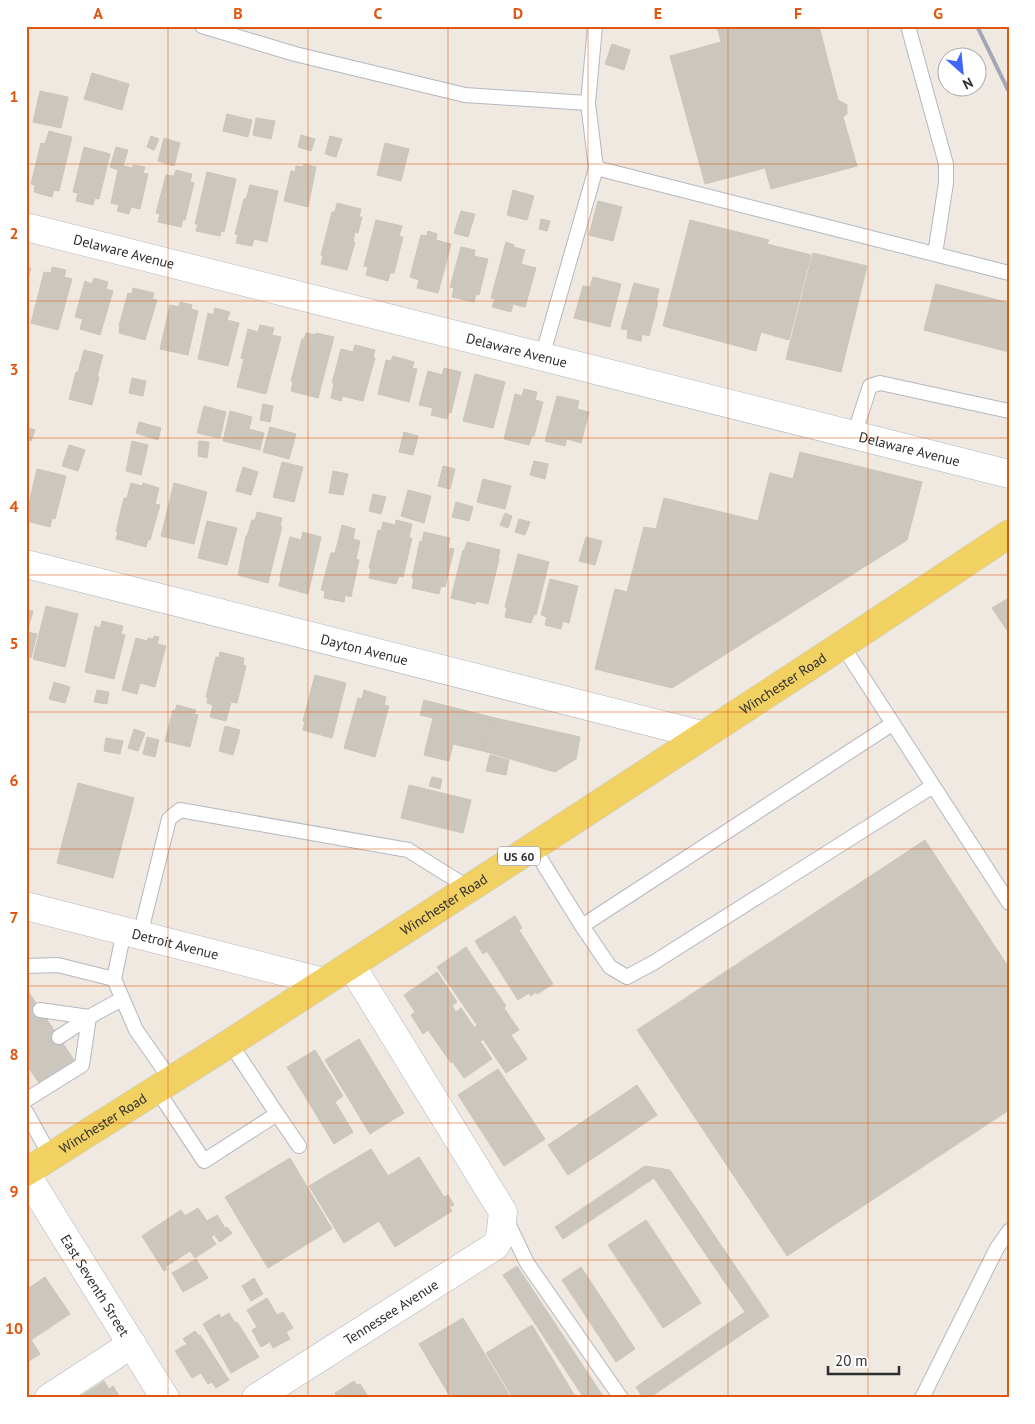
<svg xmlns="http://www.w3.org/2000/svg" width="1035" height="1424" viewBox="0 0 1035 1424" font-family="'PT Sans',sans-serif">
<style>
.building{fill:#cbc7bf;stroke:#cbc5ba}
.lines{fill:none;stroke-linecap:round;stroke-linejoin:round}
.lane-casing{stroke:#b4b7c1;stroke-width:16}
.street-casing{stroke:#b4b7c1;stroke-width:29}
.secondary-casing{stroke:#b4b7c1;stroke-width:29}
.primary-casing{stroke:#c9c9c9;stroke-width:29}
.lane{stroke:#fff;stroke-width:14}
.street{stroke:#fff;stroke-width:28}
.secondary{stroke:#fff;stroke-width:28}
.primary{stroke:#f2d163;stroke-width:28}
.rail{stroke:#a3a6b8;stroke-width:4}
.grid{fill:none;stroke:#df570e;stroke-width:1;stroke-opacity:0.55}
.labels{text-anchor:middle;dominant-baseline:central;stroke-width:4;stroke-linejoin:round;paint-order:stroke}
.shield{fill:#fff;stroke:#6d6d6d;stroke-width:1}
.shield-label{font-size:12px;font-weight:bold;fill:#2e2e2e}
.street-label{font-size:14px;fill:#2e2e2e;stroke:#fff}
.neatline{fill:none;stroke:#df570e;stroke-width:2}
.grid-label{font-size:16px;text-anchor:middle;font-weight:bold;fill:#df570e}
</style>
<rect width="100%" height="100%" fill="#efe9e1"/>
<g class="building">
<polygon points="717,26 819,26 838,100 847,105 847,114 843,117 857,166 771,189 765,168 705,184 670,56 721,42"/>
<polygon points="612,44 630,50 624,70 605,64"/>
<polygon points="92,73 129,84 122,110 84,99"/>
<polygon points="40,91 68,97 61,128 33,122"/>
<polygon points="227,114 252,120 248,137 223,131"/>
<polygon points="256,118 275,121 271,139 253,135"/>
<polygon points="49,131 72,137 59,191 54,190 52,197 34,192 35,185 31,184 41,143 45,144"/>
<polygon points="301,135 315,139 311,151 298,147"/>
<polygon points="151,136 159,139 154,150 147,147"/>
<polygon points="330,136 342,139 336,157 325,154"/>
<polygon points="164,138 180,143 174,166 158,161"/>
<polygon points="385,143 409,149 401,181 377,175"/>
<polygon points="84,147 110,154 99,199 95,198 93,205 76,201 78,193 73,192"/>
<polygon points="116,147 128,150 123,166 133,168 133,165 145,167 143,173 148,174 140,209 131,207 129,214 117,211 119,205 111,203 118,170 110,167"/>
<polygon points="304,164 316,167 308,207 284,201 291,171 295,172 296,166 303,167"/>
<polygon points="176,170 192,174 190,182 194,183 185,220 183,219 181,227 158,222 160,214 156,213 166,175 174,176"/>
<polygon points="207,172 236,179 224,232 221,231 220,236 196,231 198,224 195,224"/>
<polygon points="250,185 278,191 267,242 254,239 252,246 236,243 238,235 235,234 244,199 246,199"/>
<polygon points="513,190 534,196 527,220 507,215"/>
<polygon points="598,201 622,207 613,241 589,235"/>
<polygon points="337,203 361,209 359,217 362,217 358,233 355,232 353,242 355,242 347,270 321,264 323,256 321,255 332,212 335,212"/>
<polygon points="461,211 475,214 468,237 454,233"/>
<polygon points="541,219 550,221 547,231 539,229"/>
<polygon points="376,220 402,226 399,236 403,237 394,273 390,273 388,281 366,275 368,267 364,266"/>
<polygon points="690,220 769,240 767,244 811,255 789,340 761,332 756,351 663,326"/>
<polygon points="428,231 437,234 436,240 451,244 438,293 417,288 419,280 410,277 421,235 427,236"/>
<polygon points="506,242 514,245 513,247 525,250 521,264 536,268 525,307 513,304 511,312 492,307 495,299 491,298"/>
<polygon points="461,247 475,250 474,256 488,259 479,295 476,294 474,302 452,297 454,288 450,287"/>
<polygon points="813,253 867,266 841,372 786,359"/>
<polygon points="26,267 31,268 26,285"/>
<polygon points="52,267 66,270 64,277 72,279 58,330 31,323 44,272 51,273"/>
<polygon points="593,277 621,284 610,327 574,318 583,286 590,287"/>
<polygon points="94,278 108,282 106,289 113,291 100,335 80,329 83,319 75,317 85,281 92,284"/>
<polygon points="634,283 659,289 656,302 658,302 649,336 642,334 641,341 627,338 628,330 621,329"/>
<polygon points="936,284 1009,303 1009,352 924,330"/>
<polygon points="133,288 154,293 152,299 157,300 145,340 119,333 120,326 119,326 128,293 132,294"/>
<polygon points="180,302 192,305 191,309 198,311 188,355 160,349 170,305 179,307"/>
<polygon points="215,308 230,312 227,320 239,323 228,366 198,359 208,313 213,315"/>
<polygon points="260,325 274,328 272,335 281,337 266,394 237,387 244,359 241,358 248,329 258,332"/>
<polygon points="306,333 316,335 316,333 334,337 318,398 291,391 293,382 291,381 302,339 304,339"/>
<polygon points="355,345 375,350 373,357 375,358 363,401 342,396 341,401 331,398 334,383 332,383 341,349 353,352"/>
<polygon points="84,350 103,355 97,377 99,377 92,405 69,399 76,372 78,372"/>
<polygon points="393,356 414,362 412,368 417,369 409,402 378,394 386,360 391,361"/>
<polygon points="444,368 461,372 451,413 449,412 447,419 431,415 433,408 419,405 428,371 442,375"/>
<polygon points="475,374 505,382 493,428 463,421"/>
<polygon points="132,378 146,381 143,396 129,393"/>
<polygon points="524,389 537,392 535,400 543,402 534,436 532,436 529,445 504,439 515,394 522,396"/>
<polygon points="557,396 579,401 577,409 589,412 581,443 567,439 565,446 545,441"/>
<polygon points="263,404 273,406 270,422 260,420"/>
<polygon points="204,406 226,412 220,438 197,433"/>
<polygon points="230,411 252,417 249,429 264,433 260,450 223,441"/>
<polygon points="139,422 161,428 158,440 136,433"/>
<polygon points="26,427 35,430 31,441 26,439"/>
<polygon points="270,427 296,434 289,459 263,452"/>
<polygon points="404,432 418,436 413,455 399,452"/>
<polygon points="132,441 148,445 141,475 126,471"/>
<polygon points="199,441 209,442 207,458 198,456"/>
<polygon points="69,445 85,450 78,471 62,466"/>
<polygon points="800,452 922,482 907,540 672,688 595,669 615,589 627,592 644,527 656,529 664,498 758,521 770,473 793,479"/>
<polygon points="534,461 548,464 545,479 530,475"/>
<polygon points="282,462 303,467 294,502 273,497"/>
<polygon points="443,466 455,469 450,489 438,486"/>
<polygon points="243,467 258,472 251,495 236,491"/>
<polygon points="37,469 66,476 55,519 52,518 50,527 27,521 30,512 27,512"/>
<polygon points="333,471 348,474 343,495 329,493"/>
<polygon points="483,479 511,486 505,509 477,502"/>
<polygon points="131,483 142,486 143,483 159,488 155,504 160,505 150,540 148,540 146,547 116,539 118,532 116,531 124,498 127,498"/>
<polygon points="174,483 207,492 194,544 161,536"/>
<polygon points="408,490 431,496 424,523 401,516"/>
<polygon points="373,494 386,497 381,514 369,511"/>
<polygon points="456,502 473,507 469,521 452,517"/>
<polygon points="257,512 282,518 280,526 282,526 268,583 238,575 246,536 247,536 252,520 255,520"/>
<polygon points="505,513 512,516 508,528 500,525"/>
<polygon points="519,519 530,522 525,535 515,532"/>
<polygon points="396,520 412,524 409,538 412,538 403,577 399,576 396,584 369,578 371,569 369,568 378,530 381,531 383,522 395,525"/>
<polygon points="207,521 237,528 227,565 198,558"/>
<polygon points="342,525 355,529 353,539 360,541 356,559 359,560 351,597 345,595 344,602 324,598 325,591 321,590 331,553 335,553"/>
<polygon points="303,532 321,537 308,594 279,586 281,577 280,577 290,537 301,540"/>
<polygon points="424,532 450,538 448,548 454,549 445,587 441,586 439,594 412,588 414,579 412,578 420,541 422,542"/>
<polygon points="586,537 602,541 595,565 579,561"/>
<polygon points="467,542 500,550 498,559 499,559 488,604 476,601 475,604 451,598 463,550 464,551"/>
<polygon points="518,554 549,562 536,615 534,614 531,623 505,617 507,608 505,607"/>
<polygon points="550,579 578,586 569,623 563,621 561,629 545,625 547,617 541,615"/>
<polygon points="1009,598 1009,633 992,608"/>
<polygon points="46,606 78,614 65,667 33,659"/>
<polygon points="26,610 33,611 27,632 37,634 31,658 26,656"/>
<polygon points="102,621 123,626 121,634 125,635 114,679 85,672 95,626 100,628"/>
<polygon points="154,636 159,637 157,644 166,646 155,687 140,683 137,694 122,690 136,638 147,641 148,638 153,639"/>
<polygon points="220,652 244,658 243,665 246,666 237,703 231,702 226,721 210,717 213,705 207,703 208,698 206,697 216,657 219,658"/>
<polygon points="315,675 346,683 332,738 303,730 305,721 303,721"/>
<polygon points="54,682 70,687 65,703 49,699"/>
<polygon points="97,690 109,692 107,704 94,702"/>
<polygon points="364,690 386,697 384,705 389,706 375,757 344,748 358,698 362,699"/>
<polygon points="424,700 491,717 483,751 453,744 449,761 424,755 433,718 420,715"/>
<polygon points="177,705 196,710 194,714 198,715 190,747 165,741 173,710 175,711"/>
<polygon points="491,717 580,737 576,759 555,772 483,751"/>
<polygon points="225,726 240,730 233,755 219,751"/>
<polygon points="134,729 145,733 138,751 128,748"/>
<polygon points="147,737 159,740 155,757 143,754"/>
<polygon points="106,738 123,741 120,754 104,751"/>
<polygon points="490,755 509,760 506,775 486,771"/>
<polygon points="432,777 442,779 440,789 429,786"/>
<polygon points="78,783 134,798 113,878 57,863"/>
<polygon points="409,785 471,800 463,833 401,818"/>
<polygon points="925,840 1009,968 1009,1110 787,1256 637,1030"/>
<polygon points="515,916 522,928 519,930 553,984 537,994 536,992 531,996 529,993 518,1000 487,951 483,954 475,941"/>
<polygon points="466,947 506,1006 504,1008 519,1030 511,1035 527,1059 506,1073 475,1027 477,1025 437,967"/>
<polygon points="437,972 457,1002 452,1006 456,1012 461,1008 483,1040 480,1041 492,1059 464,1078 452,1061 451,1063 428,1030 423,1034 411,1015 415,1012 404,995"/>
<polygon points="26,988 76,1063 41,1086 26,1064"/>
<polygon points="359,1039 404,1113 370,1134 325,1060"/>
<polygon points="315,1050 343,1096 335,1102 353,1132 334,1144 287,1067"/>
<polygon points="498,1069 545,1139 504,1166 458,1095"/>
<polygon points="637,1085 657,1115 568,1175 548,1145"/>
<polygon points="371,1149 388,1176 419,1157 444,1197 448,1195 454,1205 449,1207 452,1211 395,1247 379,1221 344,1243 309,1186"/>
<polygon points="290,1158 332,1229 268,1268 225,1197"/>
<polygon points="645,1166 670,1170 769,1316 649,1398 643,1398 636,1387 745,1312 654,1178 563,1239 555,1227"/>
<polygon points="198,1208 207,1221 217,1215 225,1228 211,1237 216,1244 195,1258 190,1251 165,1267 167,1269 164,1271 142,1236 181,1210 185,1216"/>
<polygon points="646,1220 701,1303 663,1328 608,1245"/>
<polygon points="227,1227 232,1233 220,1242 215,1236"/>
<polygon points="196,1259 208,1278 183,1292 172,1273"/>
<polygon points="517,1266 603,1396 601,1398 584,1398 503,1275"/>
<polygon points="581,1267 635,1349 616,1362 562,1280"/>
<polygon points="45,1277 70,1314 31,1340 40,1354 26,1363 26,1290"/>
<polygon points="254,1278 263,1294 251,1301 242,1286"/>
<polygon points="267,1298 277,1315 283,1312 293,1328 286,1332 290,1339 273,1348 270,1342 261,1347 252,1330 257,1327 247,1310"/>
<polygon points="229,1313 235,1323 237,1322 259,1357 231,1373 203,1324 219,1314 221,1318"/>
<polygon points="463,1318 511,1398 451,1398 419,1344"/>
<polygon points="532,1325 576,1398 513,1398 486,1353"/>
<polygon points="195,1331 199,1336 200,1335 229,1380 216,1388 212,1382 208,1384 201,1373 192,1378 175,1351 187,1344 183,1339"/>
<polygon points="104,1381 109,1389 113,1386 118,1394 114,1398 78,1398"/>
<polygon points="354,1381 357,1385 360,1384 369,1398 338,1398 335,1393"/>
</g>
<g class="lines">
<defs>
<g id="lane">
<polyline points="202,26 295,54 465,95 588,103"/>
<polyline points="908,26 946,164 946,183 935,254"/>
<polyline points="596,168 1009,273"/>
<polyline points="542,357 596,168 588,103 595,26"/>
<polyline points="854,435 870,386 880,383 1009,411"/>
<polyline points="842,645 1009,903"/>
<polyline points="533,847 582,926 610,967 627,977 653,963 933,786"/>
<polyline points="582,926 892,724"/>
<polyline points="124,931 114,979 136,1030 171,1080"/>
<polyline points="140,935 169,819 180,810 408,850 469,888"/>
<polyline points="26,966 58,965 114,979"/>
<polyline points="59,1037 89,1017 122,999"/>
<polyline points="157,1090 204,1161 277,1114 230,1043"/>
<polyline points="26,1100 82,1065 89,1017 40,1010"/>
<polyline points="26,1112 51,1157"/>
<polyline points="277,1114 299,1146"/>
<polyline points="506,1219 527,1263 621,1398"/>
<polyline points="922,1398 997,1248 1009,1231"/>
</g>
<g id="street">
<path id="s1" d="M26 227 1009 474"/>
<path id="s2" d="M26 564 702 735"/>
<path id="s3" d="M26 906 324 982"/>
<polyline points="49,1398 132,1344"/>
<path id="s4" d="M256 1398 495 1246 500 1238 503 1212 351 965"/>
</g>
<g id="secondary">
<path id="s5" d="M26 1174 165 1398"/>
</g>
<g id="primary">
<path id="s6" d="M26 1172 230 1043 533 847 842 645 1009 534"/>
</g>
</defs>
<use href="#lane" class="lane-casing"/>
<use href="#street" class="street-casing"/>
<use href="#secondary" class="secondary-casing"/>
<use href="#primary" class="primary-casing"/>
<use href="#lane" class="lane"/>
<use href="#street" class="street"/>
<use href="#secondary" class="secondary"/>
<use href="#primary" class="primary"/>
<polyline class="rail" points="977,26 1009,92"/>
</g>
<path class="grid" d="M168 26V1398M308 26V1398M448 26V1398M588 26V1398M728 26V1398M868 26V1398M26 164H1009M26 301H1009M26 438H1009M26 575H1009M26 712H1009M26 849H1009M26 986H1009M26 1123H1009M26 1260H1009"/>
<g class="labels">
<rect class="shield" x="498" y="846.5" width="42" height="19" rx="4"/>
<g class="shield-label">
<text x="519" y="856">US 60</text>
</g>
<g class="street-label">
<text stroke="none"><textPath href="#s1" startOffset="101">Delaware Avenue</textPath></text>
<text stroke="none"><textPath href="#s1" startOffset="506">Delaware Avenue</textPath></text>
<text stroke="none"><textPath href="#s1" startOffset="911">Delaware Avenue</textPath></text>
<text stroke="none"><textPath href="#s2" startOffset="349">Dayton Avenue</textPath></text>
<text stroke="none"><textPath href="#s6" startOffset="901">Winchester Road</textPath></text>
<text stroke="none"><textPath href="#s6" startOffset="496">Winchester Road</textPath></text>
<text stroke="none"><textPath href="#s3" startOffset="154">Detroit Avenue</textPath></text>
<text stroke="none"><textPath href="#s6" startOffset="91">Winchester Road</textPath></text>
<text stroke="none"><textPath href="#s5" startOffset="131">East Seventh Street</textPath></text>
<text stroke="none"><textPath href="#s4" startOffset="160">Tennessee Avenue</textPath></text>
</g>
</g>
<rect width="1035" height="1424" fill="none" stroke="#ffffff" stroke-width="55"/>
<g transform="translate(962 72) rotate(153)"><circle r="24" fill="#ffffff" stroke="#ababab"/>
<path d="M0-4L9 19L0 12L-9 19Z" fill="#4264fb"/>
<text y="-8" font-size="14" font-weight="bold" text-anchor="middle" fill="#2e2e2e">N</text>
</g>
<path d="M828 1366v8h71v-8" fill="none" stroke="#2e2e2e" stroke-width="2.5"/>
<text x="835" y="1366" font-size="15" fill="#2e2e2e" stroke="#ffffff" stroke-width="4" paint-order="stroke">20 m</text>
<rect x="28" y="28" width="980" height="1368" class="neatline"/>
<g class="grid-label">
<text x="98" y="19">A</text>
<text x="238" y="19">B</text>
<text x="378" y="19">C</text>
<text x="518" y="19">D</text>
<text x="658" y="19">E</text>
<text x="798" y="19">F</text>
<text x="938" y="19">G</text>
<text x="14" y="102">1</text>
<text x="14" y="239">2</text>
<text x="14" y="375">3</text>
<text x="14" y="512">4</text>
<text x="14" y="649">5</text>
<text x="14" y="786">6</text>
<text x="14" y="923">7</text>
<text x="14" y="1060">8</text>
<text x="14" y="1197">9</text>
<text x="14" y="1334">10</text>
</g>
</svg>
